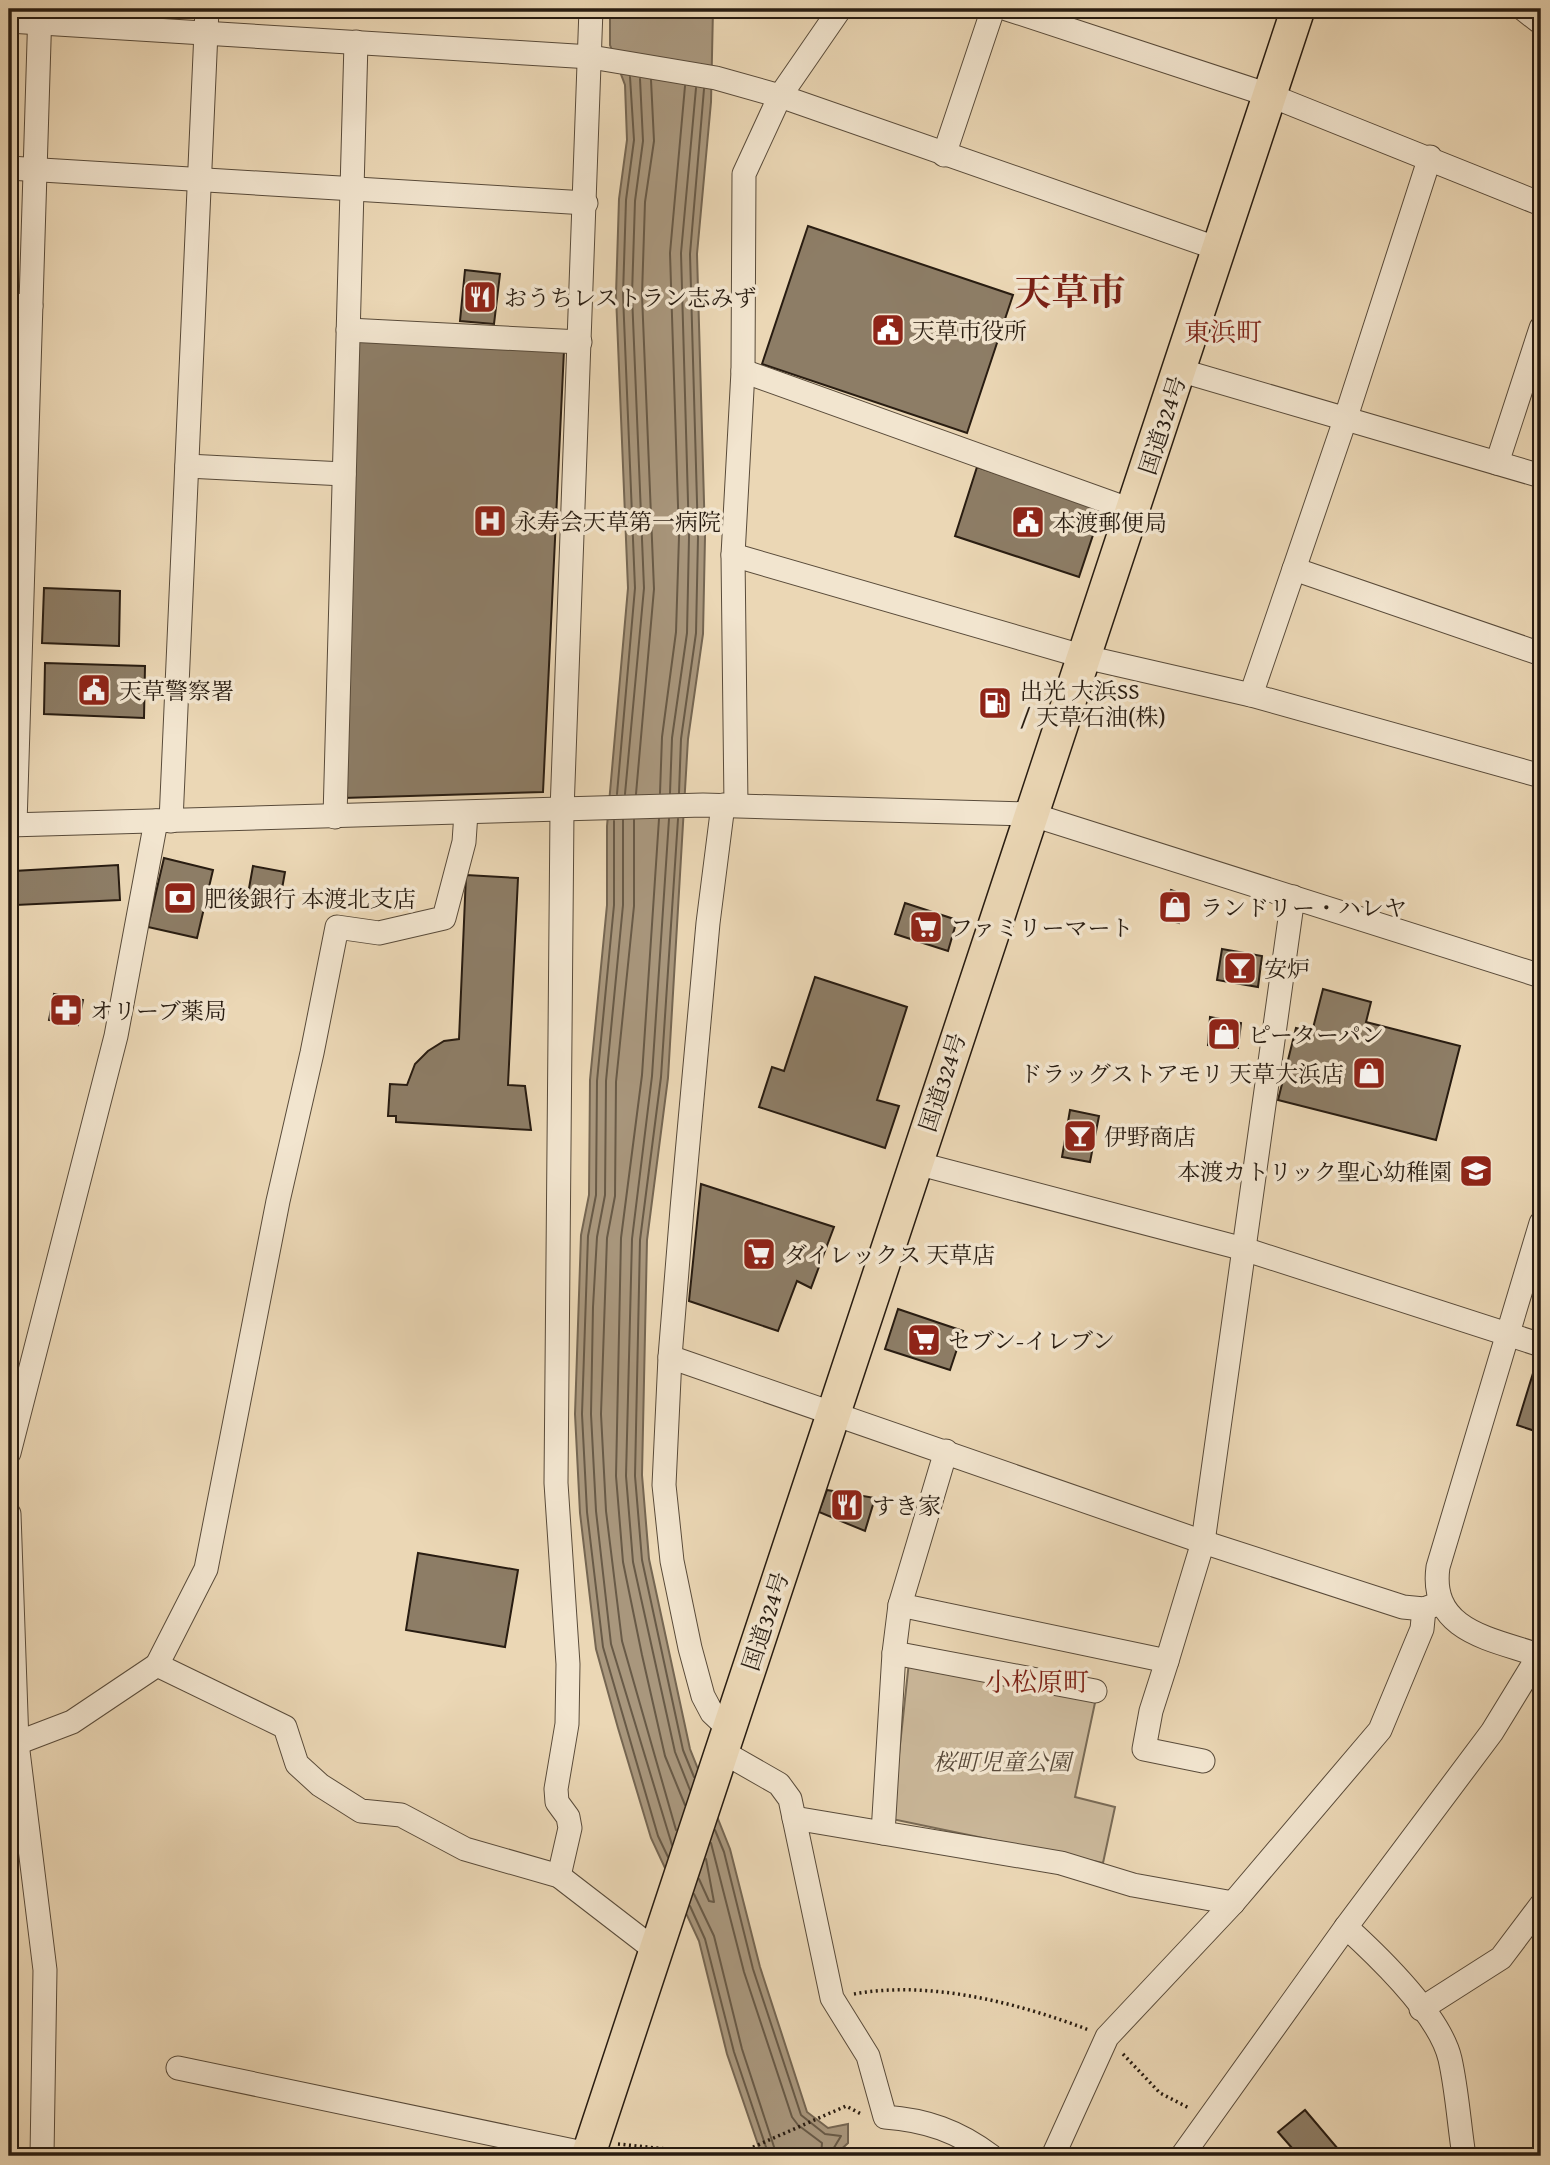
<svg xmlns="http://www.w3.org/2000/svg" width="1550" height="2165" viewBox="0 0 1550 2165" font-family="'Gentium Book Plus','Noto Serif JP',serif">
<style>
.green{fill:#cab799;stroke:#796a55;stroke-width:2}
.water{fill:#a9977d;stroke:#756652;stroke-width:2}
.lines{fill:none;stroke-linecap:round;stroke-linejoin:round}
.shore{stroke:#685a47;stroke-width:2}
.building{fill:#8d7d66;stroke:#281c11;stroke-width:2}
.minor-casing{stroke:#594b3a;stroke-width:25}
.highway-casing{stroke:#281c11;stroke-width:36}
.path{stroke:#281c11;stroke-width:3.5;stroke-dasharray:2 3.5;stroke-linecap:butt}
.minor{stroke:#f2e5cf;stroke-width:23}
.highway{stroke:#ebd7b5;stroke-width:33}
.labels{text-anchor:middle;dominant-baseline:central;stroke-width:7;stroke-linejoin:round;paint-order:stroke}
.poi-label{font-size:23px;fill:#281c11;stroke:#f2e5cf;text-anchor:start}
.street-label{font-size:23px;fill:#281c11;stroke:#f2e5cf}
.park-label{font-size:23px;font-style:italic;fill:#594a3a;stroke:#f2e5cf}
.quarter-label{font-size:26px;fill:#7a1f14;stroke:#f2e5cf}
.town-label{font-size:37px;font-weight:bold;fill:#7a1f14;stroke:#f2e5cf}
</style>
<rect width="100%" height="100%" fill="#ebd7b5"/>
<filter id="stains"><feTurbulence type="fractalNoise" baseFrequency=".00286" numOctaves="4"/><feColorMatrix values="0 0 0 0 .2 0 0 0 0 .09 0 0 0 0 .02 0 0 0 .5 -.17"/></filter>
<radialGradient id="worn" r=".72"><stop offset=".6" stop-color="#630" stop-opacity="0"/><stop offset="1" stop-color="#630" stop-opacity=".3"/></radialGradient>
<polygon class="green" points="909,1662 1096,1698 1075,1797 1115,1807 1103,1863 892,1819"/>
<polygon class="water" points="610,9 713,9 711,102 697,254 705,537 703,634 688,739 668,1078 647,1240 642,1475 649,1559 690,1749 730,1849 760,1967 807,2112 828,2128 848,2124 848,2143 834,2156 762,2156 727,2054 699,1941 651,1838 618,1728 596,1649 580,1513 575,1414 581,1235 589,1195 590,1080 607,905 607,826 628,588 616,295 619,199 627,140 625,85 610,45"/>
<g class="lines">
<g class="shore">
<polyline points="660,793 662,737 676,632 679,537 670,253 685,86"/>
<polyline points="670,793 672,738 687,633 689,537 681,253 696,88"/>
<polyline points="679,793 681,739 696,633 698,537 690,254 704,89"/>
<polyline points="617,794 635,588 623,295 626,200 634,140 630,77"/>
<polyline points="625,794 644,588 632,295 635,201 643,141 640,79"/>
<polyline points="636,794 654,589 642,295 645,202 654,141 651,80"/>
<polyline points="659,819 642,1075 621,1238 616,1476 623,1562 642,1655 665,1756 685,1805"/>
<polyline points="669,819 652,1076 632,1239 626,1476 633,1562 675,1752 690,1790"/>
<polyline points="678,819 661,1077 640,1240 635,1476 642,1560 683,1750 694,1777"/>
<polyline points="623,820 623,905 606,1081 605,1195 597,1237 593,1307 591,1414 596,1511 611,1644 672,1845"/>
<polyline points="634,820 634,906 616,1082 615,1196 607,1238 601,1414 606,1511 622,1641 676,1830"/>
<polyline points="614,821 614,905 597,1081 596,1195 588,1236 582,1414 587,1512 603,1647 658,1836 668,1857"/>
<polyline points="715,1830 724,1852 753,1969 801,2115 825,2134 841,2136 829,2156"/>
<polyline points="711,1843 744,1972 792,2117 798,2125 822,2143 821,2156"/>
<polyline points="699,1879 709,1901 714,1902 706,1859"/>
<polyline points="694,1894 714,1936 742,2049 777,2156"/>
<polyline points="690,1906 705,1939 734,2052 769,2156"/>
</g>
</g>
<g class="building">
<polygon points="808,226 1013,295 967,433 762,364"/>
<polygon points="465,270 500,274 494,324 460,321"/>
<polygon points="356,340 564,350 543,792 343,798"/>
<polygon points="977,467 1102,508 1079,577 955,536"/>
<polygon points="44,588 120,591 119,646 42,643"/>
<polygon points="45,663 145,666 144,718 44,714"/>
<polygon points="164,858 213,870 197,938 148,927"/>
<polygon points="118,865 120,900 16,905 14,871"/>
<polygon points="253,866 285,872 280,900 248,894"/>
<polygon points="466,875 518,878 508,1085 525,1086 531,1130 396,1122 396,1116 388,1116 390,1084 407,1085 415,1064 428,1051 444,1041 459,1039"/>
<polygon points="1171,890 1189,897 1179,923 1161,918"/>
<polygon points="905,903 957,920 948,951 895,934"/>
<polygon points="1222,949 1262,956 1258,987 1217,980"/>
<polygon points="815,977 907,1007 877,1100 899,1106 885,1148 759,1107 772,1067 784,1071"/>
<polygon points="1323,989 1371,1002 1366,1022 1460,1046 1436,1140 1278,1100 1296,1028 1312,1032"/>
<polygon points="54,994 83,1000 78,1025 49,1020"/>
<polygon points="1210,1017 1241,1023 1238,1048 1208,1045"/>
<polygon points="1070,1110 1099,1116 1090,1162 1062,1157"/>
<polygon points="701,1184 834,1227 811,1288 797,1281 778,1331 689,1301"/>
<polygon points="898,1309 963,1331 950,1370 885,1349"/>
<polygon points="1534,1370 1541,1372 1541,1433 1517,1425"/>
<polygon points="827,1490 875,1498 865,1531 819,1512"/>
<polygon points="418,1553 518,1570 505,1647 406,1630"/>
<polygon points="1305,2110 1344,2156 1299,2156 1278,2132"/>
</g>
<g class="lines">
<defs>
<g id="minor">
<polyline points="1007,9 1269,95 1541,204"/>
<polyline points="1523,9 1541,23"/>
<polyline points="9,21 591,57 716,78 780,96 1219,249"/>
<polyline points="944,155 993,9"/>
<polyline points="9,168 586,203"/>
<polyline points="9,305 31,306"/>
<polyline points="348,330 580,342"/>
<polyline points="1179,370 1541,476"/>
<polyline points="743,371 1134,511"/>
<polyline points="1497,463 1541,328"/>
<polyline points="187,466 344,474"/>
<polyline points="733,555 1085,657 1251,695 1541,776"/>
<polyline points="1294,569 1541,654"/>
<polyline points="1251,695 1345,420 1430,157"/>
<polyline points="723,805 708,923 682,1209 670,1357 664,1485 672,1561 690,1648 703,1696 712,1713 730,1730"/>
<polyline points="736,805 733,555 743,371 744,174 780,96 840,9"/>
<polyline points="335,817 356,42"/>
<polyline points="171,821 207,9"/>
<polyline points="9,825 703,805 1030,814 1541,976"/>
<polyline points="15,825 40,9"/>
<polyline points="916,1163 1244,1249 1541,1345"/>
<path d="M1541 1223 1438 1567C1429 1632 1493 1639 1541 1656"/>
<polyline points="670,1357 1203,1542 1403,1607 1424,1609 1440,1603"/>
<polyline points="9,1453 116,1036 156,821"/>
<polyline points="9,1514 17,1743 45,1970 42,2156"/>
<polyline points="900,1605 1167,1661 1203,1542 1293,897"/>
<polyline points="894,1653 1095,1691"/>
<polyline points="1167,1661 1151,1711 1144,1749 1203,1761"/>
<polyline points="157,1665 206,1569 278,1201 312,1053 337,927 379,933 444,918 464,842 466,813"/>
<polyline points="17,1743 72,1722 157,1665 285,1727 297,1764 320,1785 361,1811 401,1815 465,1849 559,1876 655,1950"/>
<path d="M723 1752 779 1784 790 1799 832 1998 868 2056 885 2117C926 2120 958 2131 991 2156"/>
<polyline points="794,1818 1061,1863 1133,1885 1233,1903"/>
<polyline points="883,1833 894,1653 900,1605 946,1451"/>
<polyline points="559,1876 570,1828 568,1817 557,1802 556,1789 567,1724 568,1664 556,1483 562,811 591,9"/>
<path d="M1346 1927C1379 1957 1440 2016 1450 2059 1457 2090 1459 2124 1464 2156"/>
<polyline points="1421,2009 1501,1958 1541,1905"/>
<polyline points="178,2068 588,2154"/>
<polyline points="1053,2156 1107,2037 1233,1903 1380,1730 1422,1629 1424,1609"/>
<polyline points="1182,2156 1346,1927 1492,1732 1541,1652"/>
</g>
<polyline id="highway" points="588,2156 1298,9"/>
</defs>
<use href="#minor" class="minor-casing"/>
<use href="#highway" class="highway-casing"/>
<g class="path">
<path d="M854 1994C930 1980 1018 2003 1089 2030"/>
<polyline points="1123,2054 1160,2093 1189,2108"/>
<polyline points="618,2144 733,2156 846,2106 863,2115"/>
</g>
<use href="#minor" class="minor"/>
<use href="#highway" class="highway"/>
</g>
<defs>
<symbol id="restaurant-square" viewBox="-11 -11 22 22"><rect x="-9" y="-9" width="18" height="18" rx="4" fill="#8f2418" stroke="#f2e5cf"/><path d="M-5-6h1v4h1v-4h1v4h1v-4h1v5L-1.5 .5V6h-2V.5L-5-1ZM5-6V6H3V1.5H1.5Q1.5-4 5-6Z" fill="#fff"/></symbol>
<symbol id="civic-square" viewBox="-11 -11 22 22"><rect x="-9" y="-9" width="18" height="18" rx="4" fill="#8f2418" stroke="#f2e5cf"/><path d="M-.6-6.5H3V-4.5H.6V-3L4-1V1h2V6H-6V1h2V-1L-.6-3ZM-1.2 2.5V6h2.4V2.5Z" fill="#fff"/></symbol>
<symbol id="hospital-square" viewBox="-11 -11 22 22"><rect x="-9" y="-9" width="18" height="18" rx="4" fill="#8f2418" stroke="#f2e5cf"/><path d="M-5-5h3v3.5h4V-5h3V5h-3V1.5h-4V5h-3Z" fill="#fff"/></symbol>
<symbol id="fuel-square" viewBox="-11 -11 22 22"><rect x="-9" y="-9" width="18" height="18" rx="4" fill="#8f2418" stroke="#f2e5cf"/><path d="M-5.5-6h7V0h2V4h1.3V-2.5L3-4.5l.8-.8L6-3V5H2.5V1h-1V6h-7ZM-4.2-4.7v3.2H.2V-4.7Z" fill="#fff"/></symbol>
<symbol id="bank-square" viewBox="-11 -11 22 22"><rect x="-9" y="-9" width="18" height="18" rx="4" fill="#8f2418" stroke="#f2e5cf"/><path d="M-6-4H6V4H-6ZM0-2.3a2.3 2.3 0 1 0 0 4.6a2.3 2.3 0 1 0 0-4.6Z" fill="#fff"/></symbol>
<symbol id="shop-square" viewBox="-11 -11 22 22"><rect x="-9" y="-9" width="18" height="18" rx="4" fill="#8f2418" stroke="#f2e5cf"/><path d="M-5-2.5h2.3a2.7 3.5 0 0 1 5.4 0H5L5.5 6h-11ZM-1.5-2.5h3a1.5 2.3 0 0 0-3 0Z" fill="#fff"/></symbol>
<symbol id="supermarket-square" viewBox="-11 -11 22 22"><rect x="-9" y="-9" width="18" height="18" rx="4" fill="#8f2418" stroke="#f2e5cf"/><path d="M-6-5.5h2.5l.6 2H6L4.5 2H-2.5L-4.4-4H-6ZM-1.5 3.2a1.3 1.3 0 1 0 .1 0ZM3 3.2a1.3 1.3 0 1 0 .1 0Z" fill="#fff"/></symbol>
<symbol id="bar-square" viewBox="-11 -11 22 22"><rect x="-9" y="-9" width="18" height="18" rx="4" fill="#8f2418" stroke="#f2e5cf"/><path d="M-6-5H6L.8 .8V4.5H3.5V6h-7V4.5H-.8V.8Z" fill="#fff"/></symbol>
<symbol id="pharmacy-square" viewBox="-11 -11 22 22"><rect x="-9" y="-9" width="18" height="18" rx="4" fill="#8f2418" stroke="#f2e5cf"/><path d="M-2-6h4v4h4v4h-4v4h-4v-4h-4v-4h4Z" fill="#fff"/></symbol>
<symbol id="school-square" viewBox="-11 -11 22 22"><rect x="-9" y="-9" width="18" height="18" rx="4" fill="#8f2418" stroke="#f2e5cf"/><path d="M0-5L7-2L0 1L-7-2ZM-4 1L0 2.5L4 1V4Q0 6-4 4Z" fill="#fff"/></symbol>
</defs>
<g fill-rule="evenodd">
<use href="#restaurant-square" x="461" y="278" width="38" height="38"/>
<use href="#civic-square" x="869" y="311" width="38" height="38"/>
<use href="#hospital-square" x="471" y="502" width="38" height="38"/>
<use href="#civic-square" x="1009" y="503" width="38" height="38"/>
<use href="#civic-square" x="75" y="671" width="38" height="38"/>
<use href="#fuel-square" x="976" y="684" width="38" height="38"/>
<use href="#bank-square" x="161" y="879" width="38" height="38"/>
<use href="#shop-square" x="1156" y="888" width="38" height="38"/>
<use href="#supermarket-square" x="907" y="908" width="38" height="38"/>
<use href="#bar-square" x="1221" y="949" width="38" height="38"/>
<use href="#pharmacy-square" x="47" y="991" width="38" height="38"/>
<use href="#shop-square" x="1205" y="1015" width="38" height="38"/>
<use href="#shop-square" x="1350" y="1054" width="38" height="38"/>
<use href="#bar-square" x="1061" y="1117" width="38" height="38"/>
<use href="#school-square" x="1457" y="1152" width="38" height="38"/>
<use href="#supermarket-square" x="740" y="1235" width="38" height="38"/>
<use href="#supermarket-square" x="905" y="1321" width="38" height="38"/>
<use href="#restaurant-square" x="828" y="1486" width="38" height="38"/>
</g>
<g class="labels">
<g class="poi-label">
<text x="504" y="297">おうちレストラン志みず</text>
<text x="912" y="330">天草市役所</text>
<text x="514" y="521">永寿会天草第一病院</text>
<text x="1052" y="522">本渡郵便局</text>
<text x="119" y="690">天草警察署</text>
<text x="1020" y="690">出光 大浜SS<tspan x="1020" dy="26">/ 天草石油(株)</tspan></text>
<text x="204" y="898">肥後銀行 本渡北支店</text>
<text x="1200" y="907">ランドリー・ハレヤ</text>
<text x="950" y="927">ファミリーマート</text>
<text x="1264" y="968">安炉</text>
<text x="90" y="1010">オリーブ薬局</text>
<text x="1248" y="1034">ピーターパン</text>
<text x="1344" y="1073" text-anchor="end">ドラッグストアモリ 天草大浜店</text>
<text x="1104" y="1136">伊野商店</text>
<text x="1452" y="1171" text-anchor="end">本渡カトリック聖心幼稚園</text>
<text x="784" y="1254">ダイレックス 天草店</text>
<text x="948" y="1340">セブン-イレブン</text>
<text x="872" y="1505">すき家</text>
</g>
<g class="street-label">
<text transform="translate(1162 425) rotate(-72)">国道324号</text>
<text transform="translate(942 1082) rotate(-72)">国道324号</text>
<text transform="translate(765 1621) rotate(-72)">国道324号</text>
</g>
<g class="park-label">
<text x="1002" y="1761">桜町児童公園</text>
</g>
<g class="quarter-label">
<text x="1223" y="331">東浜町</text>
<text x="1037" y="1681">小松原町</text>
</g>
<g class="town-label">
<text x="1070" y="291">天草市</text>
</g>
</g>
<rect width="1550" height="2165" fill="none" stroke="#ebd7b5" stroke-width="35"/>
<rect x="10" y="10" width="1529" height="2144" fill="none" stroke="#281c11" stroke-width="3.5"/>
<rect x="18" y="18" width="1515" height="2130" fill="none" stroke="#281c11" stroke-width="2"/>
<rect width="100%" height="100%" filter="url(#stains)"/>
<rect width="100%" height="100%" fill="url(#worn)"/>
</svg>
